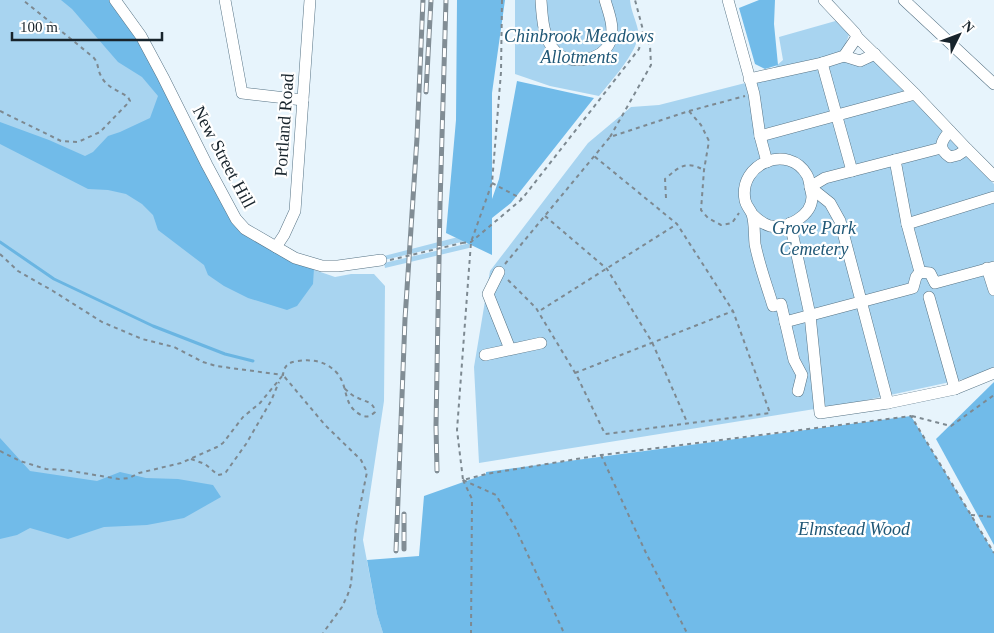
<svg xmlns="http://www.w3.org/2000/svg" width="994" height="633" viewBox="0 0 994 633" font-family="'Times New Roman',serif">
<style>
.green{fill:#a8d4f0}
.forest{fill:#71bbe9}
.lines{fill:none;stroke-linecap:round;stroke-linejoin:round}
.stream{stroke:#6ab5e2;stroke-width:3}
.minor-casing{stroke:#567385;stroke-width:12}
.path{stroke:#7d8991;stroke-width:2;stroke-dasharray:4 4;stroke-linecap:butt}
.minor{stroke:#fff;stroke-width:11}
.rail-casing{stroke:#818d95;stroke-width:5}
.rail{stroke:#fff;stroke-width:3;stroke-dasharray:9;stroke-linecap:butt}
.path-bridge{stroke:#7d8991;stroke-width:2;stroke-dasharray:4 4;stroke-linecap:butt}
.labels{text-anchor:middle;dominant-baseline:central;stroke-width:4.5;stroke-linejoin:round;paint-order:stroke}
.park-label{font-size:18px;font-style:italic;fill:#1f5776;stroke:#fff}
.street-label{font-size:18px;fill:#18242c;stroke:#fff}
</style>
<rect width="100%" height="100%" fill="#e7f4fc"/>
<g class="green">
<polygon points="0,0 111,0 236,228 303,266 335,277 351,274 374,274 385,286 384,401 363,540 377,614 383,633 0,633"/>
<path d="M515 0H630C631 11 636 20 638 30 642 48 610 82 599 96L550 86 515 74Z"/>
<polygon points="839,20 850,32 840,60 878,60 994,184 994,367 987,374 858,402 479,463 474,367 490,271 588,143 631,107 659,105 761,79 783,60 779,37"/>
<polygon points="462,236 470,240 384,260 384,256"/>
<polygon points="470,243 469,248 385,268 384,263"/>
</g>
<g class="forest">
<polygon points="61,0 111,0 136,33 238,226 314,268 313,284 297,306 287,310 248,298 224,286 208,275 204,265 158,230 153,215 142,204 126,194 108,190 88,189 0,144 0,122 49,140 85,156 93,152 108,136 120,132 150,118 158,96 142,77 118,62 72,9"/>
<polygon points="457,0 505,0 492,93 492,199 499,179 517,81 594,98 511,203 492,218 492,255 446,233 456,120"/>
<polygon points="759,0 775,0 774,24 778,65 765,69 755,64 739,8"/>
<polygon points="994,382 994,545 936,439"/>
<polygon points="911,416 994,553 994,633 383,633 377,614 367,560 419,556 424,496 486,474 486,472"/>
<polygon points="0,438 30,471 97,481 120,472 146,478 178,479 213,485 221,497 184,518 147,525 104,527 68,539 30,528 17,535 0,539"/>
</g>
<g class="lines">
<polyline class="stream" points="0,242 54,279 153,326 225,354 253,361"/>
<defs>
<g id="minor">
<polyline points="115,0 141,36 163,77 207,165 236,219 245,229 295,258 322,266 338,266 381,260"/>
<polyline points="225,0 242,93 303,100"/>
<path d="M541 0C542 16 543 40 556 52 570 66 602 61 610 42 615 27 609 14 605 0"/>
<polyline points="728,0 754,94 760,136 767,162"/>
<polyline points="824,0 855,33 857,37"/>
<polyline points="904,0 994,84"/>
<polyline points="844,56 860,61 875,54"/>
<polyline points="822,63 852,171"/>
<polyline points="749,79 822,63 844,56 857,37 915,94"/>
<polyline points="950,131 967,149"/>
<path d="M760 136 915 94 950 131C941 141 937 148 950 157L958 155 967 149 994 176"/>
<polyline points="895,160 907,224 920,272"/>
<path d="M752 214C757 219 763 224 770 226 787 229 812 216 812 197 812 193 810 189 810 185 809 182 809 178 807 175 789 143 738 163 745 200 746 206 750 209 752 214 755 223 754 234 755 244 759 265 767 286 773 306L781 304 794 360 802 375 798 391"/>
<polyline points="790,223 810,315 820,413 888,403"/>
<polyline points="907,224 994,197"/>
<polyline points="276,247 284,235 295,211 310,0"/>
<polyline points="987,268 994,290"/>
<polyline points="499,272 488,294 510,349"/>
<polyline points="929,297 955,389 888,403 840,221 830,203 810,187 825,178 941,148"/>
<polyline points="785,322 913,288 916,277 920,272 930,273 935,283 994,267"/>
<polyline points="485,355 541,343"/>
<polyline points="955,389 994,373"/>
</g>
</defs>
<use href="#minor" class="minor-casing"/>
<g class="path">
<polyline points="502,0 501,72 492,183 471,242 457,430 463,480 486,474 601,455 911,416 994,553"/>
<path d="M0 111 61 141 78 142 100 132 130 101 128 97C119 91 106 87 101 76 97 69 99 63 93 57L23 0"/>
<polyline points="689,111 701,125 709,141 704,170 701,210 708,218 721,225 732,223 739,213"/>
<polyline points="610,137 651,65 650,45 643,30"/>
<polyline points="492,183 522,199"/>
<path d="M666 198 665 179C679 167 685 160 704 170"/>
<polyline points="545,216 607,269 652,342 687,422"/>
<polyline points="462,243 471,242 522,199 639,49 643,30 635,0"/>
<path d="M0 254 18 271 53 291 102 322 142 339 174 347 203 362 216 366 283 375C284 366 288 362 298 361 312 359 326 361 337 373 349 387 342 405 361 415 367 418 371 416 375 412 374 402 366 402 358 398 352 396 349 392 344 388"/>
<polyline points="505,264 610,137 689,111 745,96"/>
<polyline points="508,280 536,308 577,376 605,434 770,413 733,311 677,224 594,156"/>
<polyline points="541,310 677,224"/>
<polyline points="575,373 733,311"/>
<polyline points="912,416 951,426 994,395"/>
<polyline points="0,451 20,461 46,469 65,470 119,479 129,478 139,473 181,463 217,447 223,443 243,417 260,403 283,375 325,425 361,460 367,472 356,526 351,584 348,594 342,607 323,633"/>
<polyline points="601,455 646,553 687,633"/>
<polyline points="191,459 205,464 218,475 223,474 226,472 246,444 271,401 279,382"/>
<polyline points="463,480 496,495 515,527 564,633"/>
<polyline points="463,480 472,499 471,633"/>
<polyline points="971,515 994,517"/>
</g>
<use href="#minor" class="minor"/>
<defs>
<g id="rail">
<polyline points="426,92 431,0"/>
<polyline points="437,471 436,426 440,204 446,0"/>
<polyline points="404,514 404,549"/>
<polyline points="396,551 405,319 417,138 423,0"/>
</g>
</defs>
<use href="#rail" class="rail-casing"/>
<use href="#rail" class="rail"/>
<polyline class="path-bridge" points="390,260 462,243"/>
</g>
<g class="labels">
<g class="park-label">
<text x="579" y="36">Chinbrook Meadows<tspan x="579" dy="21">Allotments</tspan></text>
<text x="814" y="228">Grove Park<tspan x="814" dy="21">Cemetery</tspan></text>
<text x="854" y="529">Elmstead Wood</text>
</g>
<g class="street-label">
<text transform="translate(284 125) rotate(-86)">Portland Road</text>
<text transform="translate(224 157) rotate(62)">New Street Hill</text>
</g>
</g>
<g transform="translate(959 35) rotate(48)" stroke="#ffffff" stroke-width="4" paint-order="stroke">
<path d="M0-4L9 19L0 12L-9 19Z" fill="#18242c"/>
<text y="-8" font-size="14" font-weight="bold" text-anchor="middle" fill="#18242c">N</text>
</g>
<path d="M12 32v8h150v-8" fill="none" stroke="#18242c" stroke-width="2.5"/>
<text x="20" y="32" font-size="15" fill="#18242c" stroke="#ffffff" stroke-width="4" paint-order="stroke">100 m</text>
</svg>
